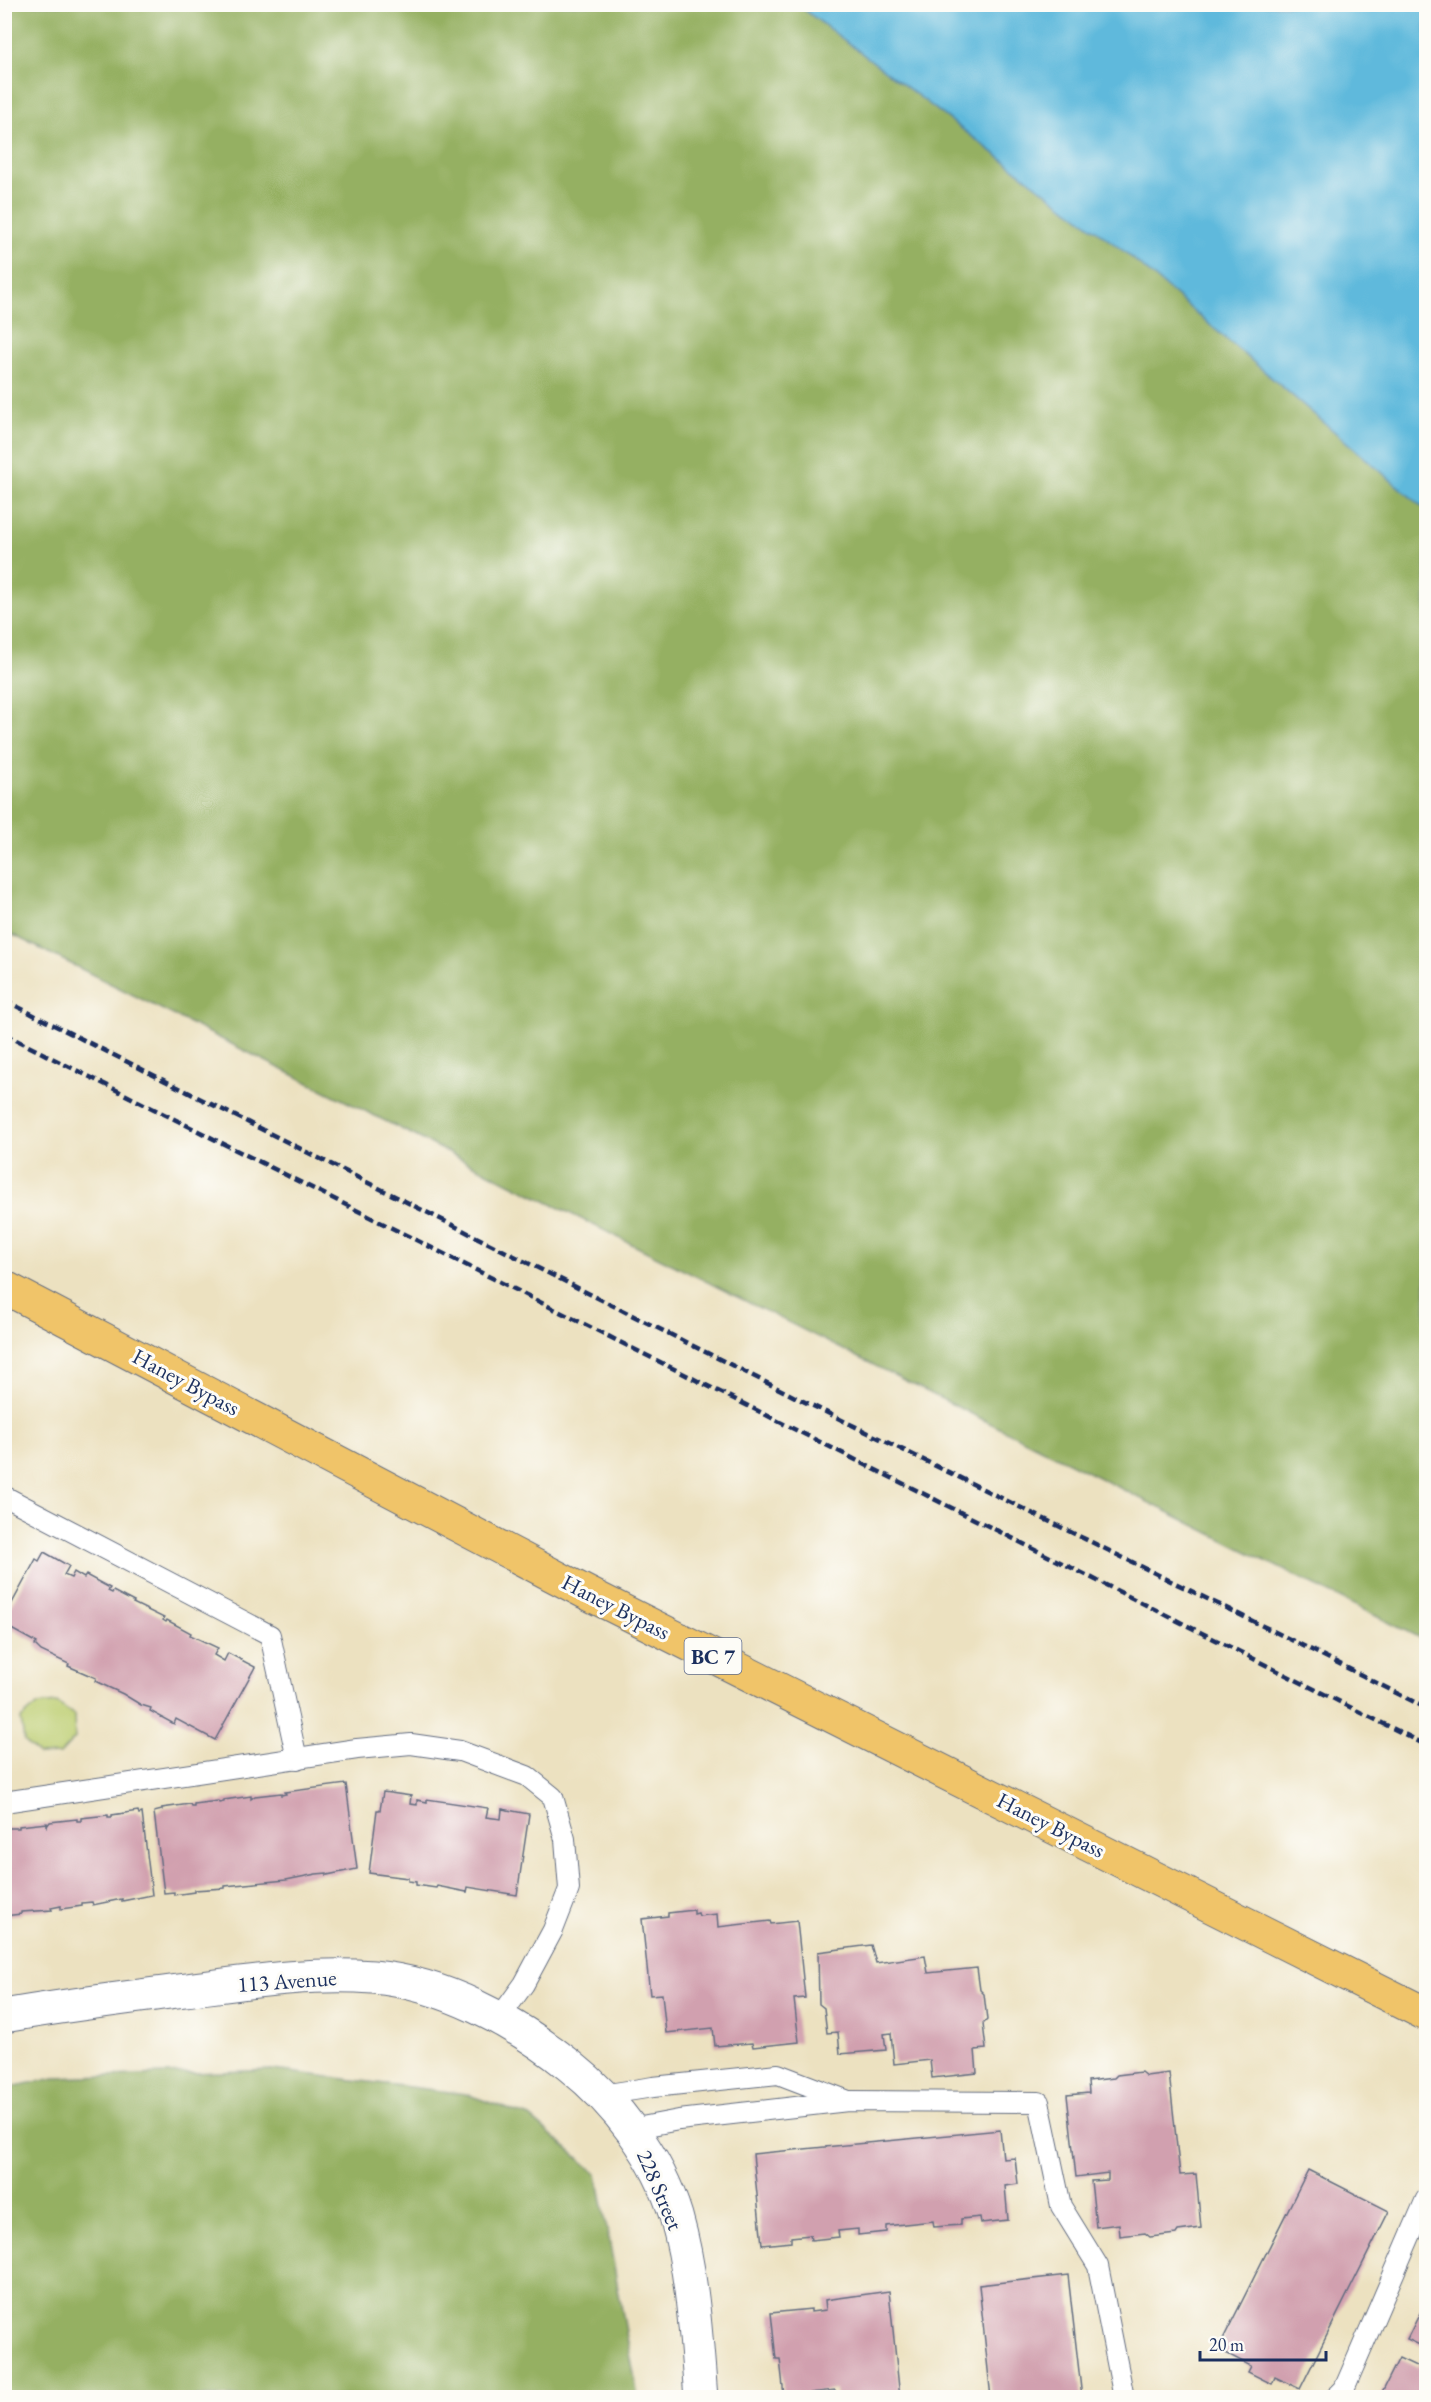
<svg xmlns="http://www.w3.org/2000/svg" width="1431" height="2402" viewBox="0 0 1431 2402" font-family="'EB Garamond',serif">
<style>
.green{fill:#bccd70;stroke:#6c7e67;stroke-width:1.5}
.forest{fill:#95b062;stroke:#587060;stroke-width:1.5}
.water{fill:#5fb9dc;stroke:#3d749d;stroke-width:1.5}
.building{fill:#d1a0af}
.lines{fill:none;stroke-linecap:round;stroke-linejoin:round}
.lane-casing{stroke:#646d80;stroke-width:22}
.street-casing{stroke:#646d80;stroke-width:35}
.highway-casing{stroke:#646d80;stroke-width:35}
.lane{stroke:#fff;stroke-width:20}
.street{stroke:#fff;stroke-width:33}
.highway{stroke:#f0c469;stroke-width:33}
.rail{stroke:#1b2f5e;stroke-width:4.5;stroke-dasharray:9 4.5;stroke-linecap:butt}
.labels{text-anchor:middle;dominant-baseline:central;stroke-width:6;stroke-linejoin:round;paint-order:stroke}
.shield{fill:#fdfcf7;stroke:#5f6c8c;stroke-width:1.5}
.shield-label{font-size:21px;font-weight:bold;fill:#1b2f5e}
.street-label{font-size:22px;fill:#1b2f5e;stroke:#fdfcf7}
</style>
<rect width="100%" height="100%" fill="#fdfcf7"/>
<filter id="ink" filterUnits="userSpaceOnUse"><feTurbulence type="fractalNoise" baseFrequency=".0167" numOctaves="2"/><feDisplacementMap in="SourceGraphic" scale="12" xChannelSelector="R" yChannelSelector="G"/><feConvolveMatrix kernelMatrix="1 2 1 2 8 2 1 2 1" color-interpolation-filters="sRGB"/></filter>
<filter id="wash" filterUnits="userSpaceOnUse"><feTurbulence type="fractalNoise" baseFrequency=".008" numOctaves="4" result="noise"/><feDisplacementMap in="SourceGraphic" scale="24" xChannelSelector="R" yChannelSelector="G"/><feGaussianBlur stdDeviation="1.35" result="paint"/><feColorMatrix in="noise" values="0 0 0 0 0 0 0 0 0 0 0 0 0 0 0 0 0 1.4 0 .05"/><feComposite in="paint" operator="in"/></filter>
<g filter="url(#wash)">
<rect width="100%" height="100%" fill="#ece1c0"/>
<polygon class="green" points="57,1703 74,1715 75,1738 60,1754 39,1755 24,1741 21,1719 37,1705"/>
<g class="forest">
<polygon points="4,5 798,5 1125,252 1426,510 1426,1641 5,931"/>
<polygon points="273,2070 466,2094 530,2117 597,2174 638,2397 5,2397 5,2088 55,2078"/>
</g>
<polygon class="water" points="798,5 1426,5 1426,510 1125,252"/>
<g id="blocks">
<g class="building">
<polygon points="44,1552 69,1566 64,1575 71,1578 74,1572 84,1578 86,1575 110,1588 108,1591 112,1593 113,1591 134,1602 133,1603 164,1618 163,1620 166,1622 167,1620 191,1633 190,1635 218,1648 214,1655 224,1661 228,1653 255,1667 215,1740 176,1719 174,1724 150,1711 151,1708 141,1705 123,1694 95,1681 96,1678 68,1666 69,1664 41,1651 35,1645 37,1643 4,1625 4,1618 36,1559 39,1561"/>
<polygon points="346,1784 357,1869 327,1875 327,1873 316,1874 286,1880 225,1886 225,1888 194,1890 194,1892 174,1895 174,1892 164,1893 154,1812 162,1810 162,1808 190,1804 191,1806 194,1806 194,1804 218,1801 219,1803 224,1802 224,1800 251,1796 251,1799 255,1796 281,1793 281,1795 286,1794 285,1792"/>
<polygon points="383,1792 411,1796 410,1804 417,1805 417,1800 427,1802 427,1799 488,1808 486,1817 501,1819 502,1809 529,1814 517,1895 468,1887 467,1892 437,1886 436,1888 416,1885 416,1882 408,1881 408,1878 369,1873 377,1810 380,1810"/>
<polygon points="138,1811 139,1814 142,1813 152,1895 122,1901 122,1899 93,1905 92,1902 82,1903 82,1906 61,1909 61,1906 51,1908 52,1910 21,1912 21,1914 4,1916 4,1828 19,1828 19,1826 47,1823 47,1826 50,1822 77,1819 77,1821 81,1821 81,1818 108,1815 108,1817 112,1817 112,1815"/>
<polygon points="694,1910 694,1914 698,1913 699,1916 717,1914 718,1927 770,1921 771,1924 797,1921 805,1998 794,1999 799,2042 753,2047 752,2043 715,2046 713,2028 666,2033 662,1994 650,1995 642,1919 668,1916 668,1913"/>
<polygon points="871,1945 876,1963 925,1956 928,1973 977,1968 980,1990 984,1994 987,2020 983,2024 986,2049 975,2050 977,2073 932,2078 930,2060 894,2064 891,2033 884,2034 886,2050 840,2054 838,2032 827,2033 824,2008 819,2004 818,1952"/>
<polygon points="1141,2072 1146,2076 1169,2073 1180,2175 1196,2174 1201,2228 1178,2231 1176,2234 1150,2237 1145,2233 1120,2236 1119,2224 1096,2227 1091,2181 1108,2180 1108,2173 1076,2177 1067,2095 1089,2093 1088,2081 1114,2078 1117,2075"/>
<polygon points="1000,2130 1003,2159 1015,2158 1018,2184 1005,2186 1008,2220 981,2223 980,2217 961,2219 961,2225 934,2227 933,2221 886,2226 886,2232 858,2235 858,2229 838,2231 839,2237 811,2240 810,2235 791,2237 791,2242 762,2245 753,2154"/>
<polygon points="1308,2170 1389,2211 1300,2389 1275,2377 1272,2384 1248,2372 1251,2366 1218,2349"/>
<polygon points="1068,2275 1082,2398 991,2398 979,2285"/>
<polygon points="889,2291 900,2398 836,2398 835,2390 784,2396 780,2359 776,2359 771,2313 811,2309 811,2312 826,2310 825,2300"/>
<polygon points="1426,2301 1426,2348 1407,2339"/>
<polygon points="1426,2350 1426,2398 1379,2398 1399,2358 1418,2367"/>
</g>
</g>
</g>
<g filter="url(#ink)">
<use href="#blocks" fill-opacity="0" stroke="#646d80" stroke-width="1.5"/>
<g class="lines">
<defs>
<g id="lane">
<polyline points="4,1496 270,1635 297,1759"/>
<polyline points="4,1802 357,1749 411,1744 460,1751 527,1776 553,1797 565,1839 569,1889 553,1930 524,1984 500,2017"/>
<polyline points="602,2095 653,2087 778,2074 846,2100"/>
<polyline points="631,2129 679,2120 848,2101 1039,2102 1061,2206 1098,2266 1124,2398"/>
<polyline points="1335,2398 1344,2389 1426,2199"/>
</g>
<path id="street" d="M4 2016C65 2005 125 1998 186 1990 248 1982 311 1972 373 1977 443 1983 515 2022 569 2065 617 2103 658 2157 676 2216 693 2275 696 2337 701 2398"/>
<polyline id="highway" points="4,1287 585,1592 1426,2014"/>
</defs>
<use href="#lane" class="lane-casing"/>
<use href="#street" class="street-casing"/>
<use href="#highway" class="highway-casing"/>
<use href="#lane" class="lane"/>
<use href="#street" class="street"/>
<use href="#highway" class="highway"/>
<g class="rail">
<polyline points="4,1000 803,1401 1318,1653 1426,1708"/>
<polyline points="4,1034 1426,1745"/>
</g>
</g>
</g>
<g class="labels">
<rect class="shield" x="684.5" y="1638" width="57" height="36" rx="4.5"/>
<g class="shield-label">
<text x="713" y="1656">BC 7</text>
</g>
<g class="street-label">
<text transform="translate(186 1382) rotate(28)">Haney Bypass</text>
<text transform="translate(616 1607) rotate(27)">Haney Bypass</text>
<text transform="translate(1051 1825) rotate(27)">Haney Bypass</text>
<text transform="translate(287 1981) rotate(-4)">113 Avenue</text>
<text transform="translate(660 2190) rotate(67)">228 Street</text>
</g>
</g>
<rect width="1431" height="2402" fill="none" stroke="#fdfcf7" stroke-width="24"/>
<path d="M1200 2351v9h126v-9" fill="none" stroke="#1b2f5e" stroke-width="3"/>
<text x="1209" y="2351" font-size="18" fill="#1b2f5e" stroke="#fdfcf7" stroke-width="4.5" paint-order="stroke">20 m</text>
</svg>
